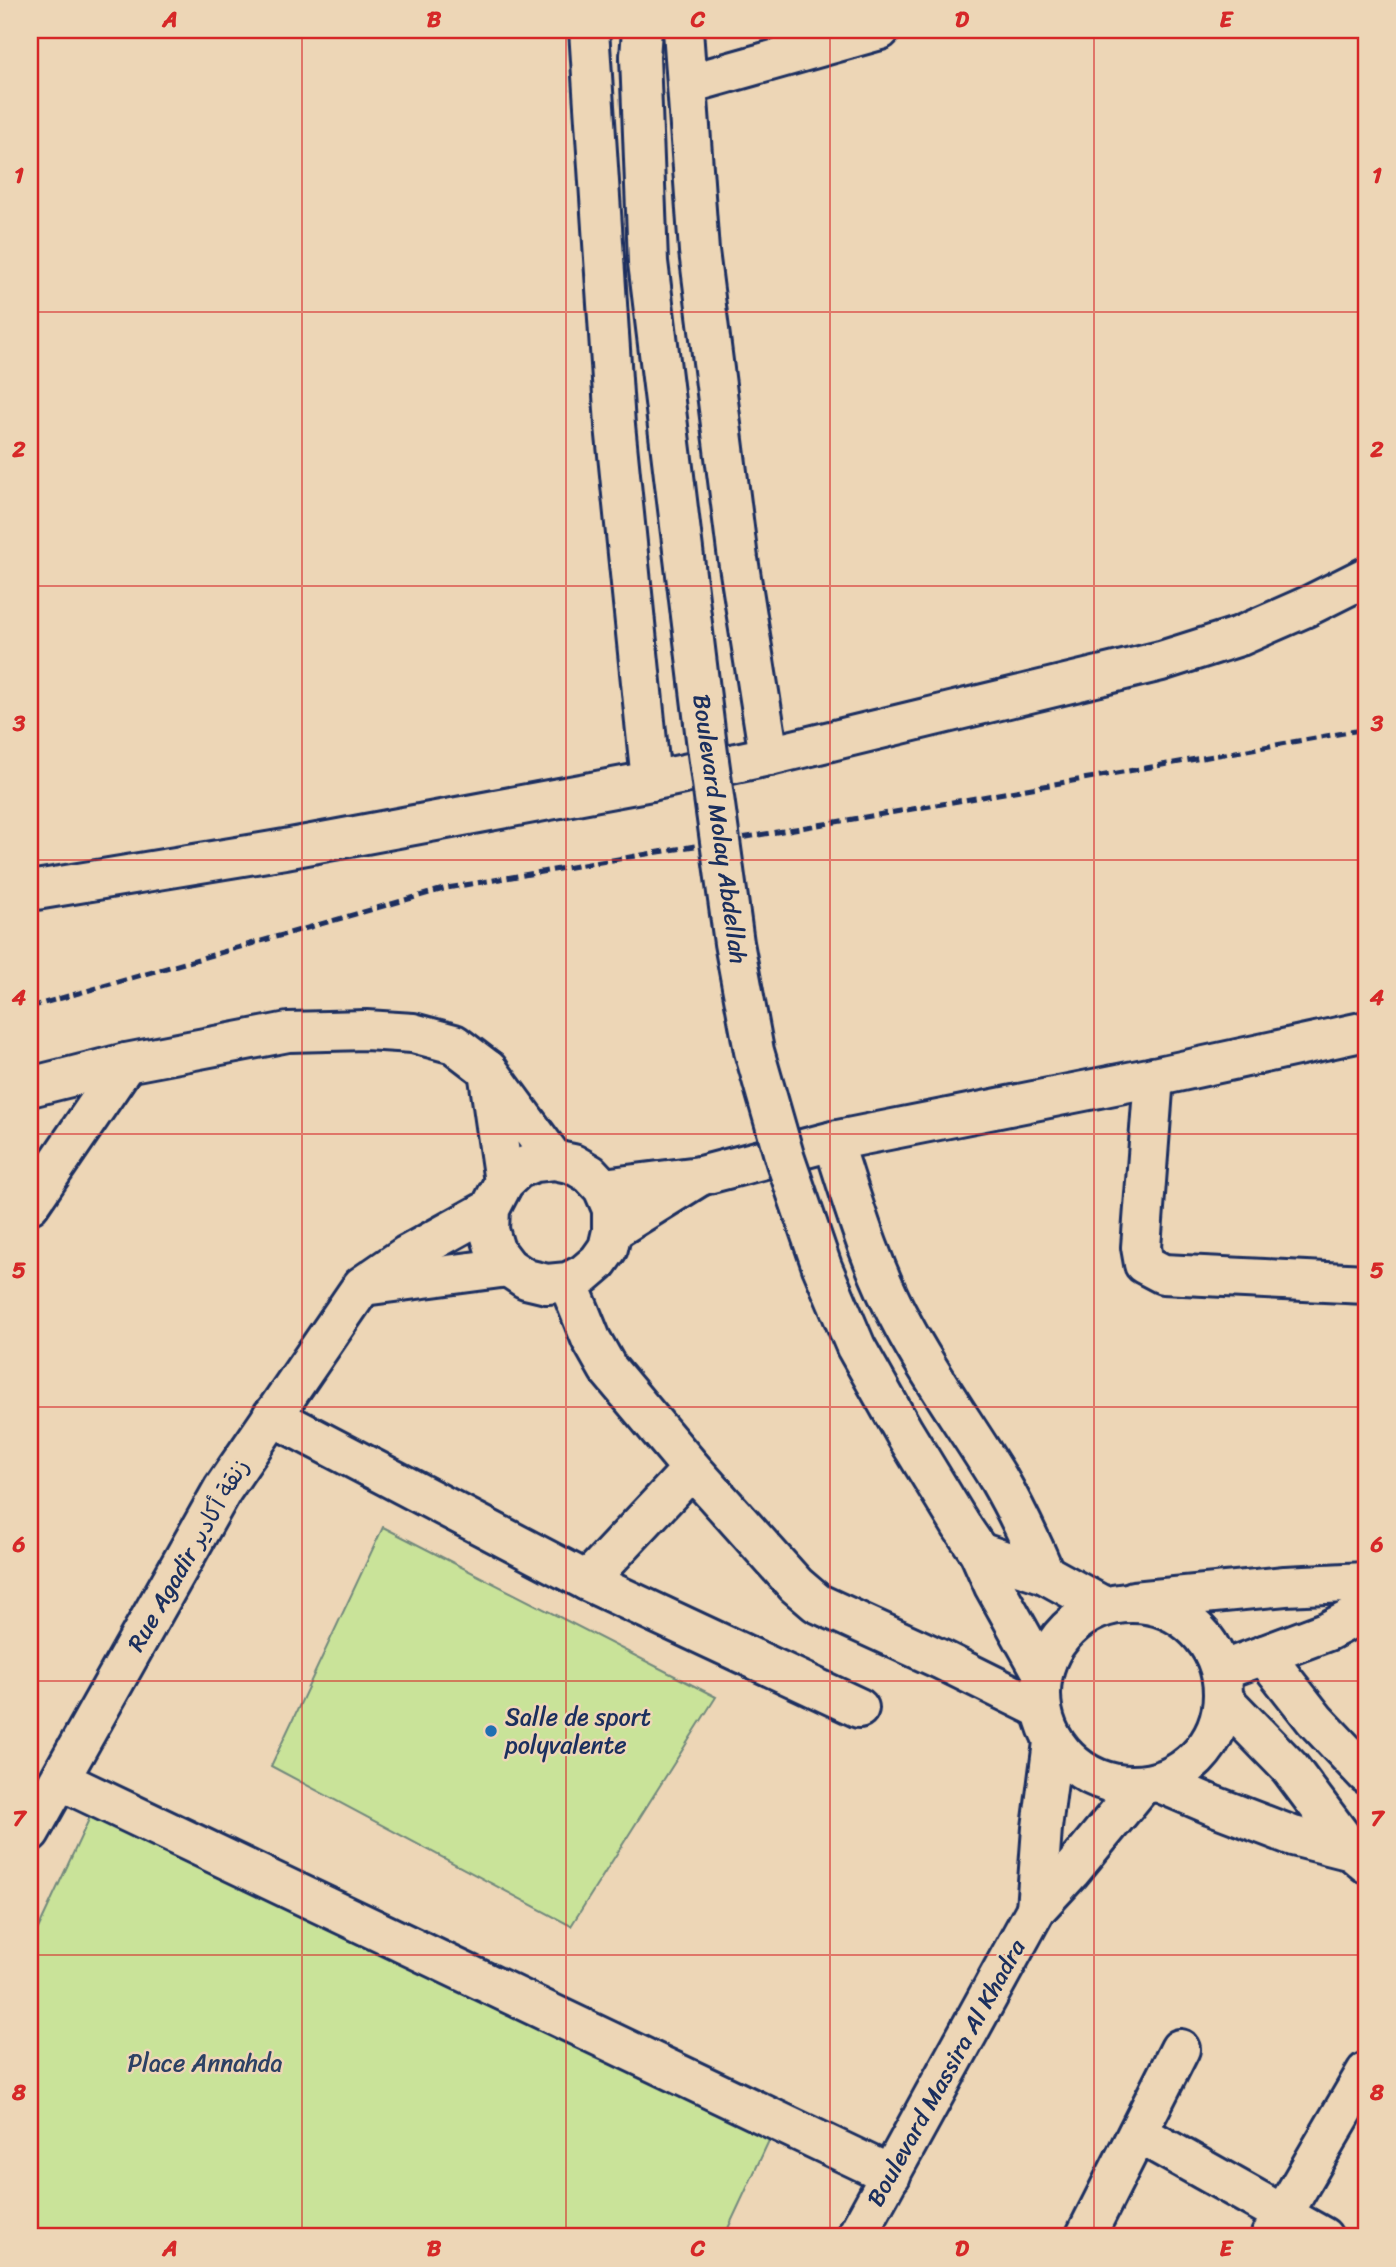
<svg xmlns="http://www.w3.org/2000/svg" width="1396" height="2267" viewBox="0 0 1396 2267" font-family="Sriracha,'Playpen Sans Arabic',sans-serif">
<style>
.green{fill:#c9e399;stroke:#72897c;stroke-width:2}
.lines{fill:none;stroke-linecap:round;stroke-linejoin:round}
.minor-casing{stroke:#1b2f5e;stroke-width:44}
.major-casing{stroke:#1b2f5e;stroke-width:44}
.minor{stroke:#edd6b6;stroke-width:38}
.major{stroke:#edd6b6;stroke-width:38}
.rail{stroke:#1b2f5e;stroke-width:5;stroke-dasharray:10 5;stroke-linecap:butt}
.major-bridge-casing{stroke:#1b2f5e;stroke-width:44;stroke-linecap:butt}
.major-bridge{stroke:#edd6b6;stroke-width:38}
.grid{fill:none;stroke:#d62828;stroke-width:2;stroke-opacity:0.55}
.poi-dot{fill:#1f6fb2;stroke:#edd6b6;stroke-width:2.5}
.labels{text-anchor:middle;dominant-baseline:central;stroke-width:5;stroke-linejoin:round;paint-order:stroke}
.street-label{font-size:24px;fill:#1b2f5e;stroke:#edd6b6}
.poi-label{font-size:24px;fill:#1b2f5e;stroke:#edd6b6;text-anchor:start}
.park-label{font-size:24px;fill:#2c4164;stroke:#edd6b6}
.neatline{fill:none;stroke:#d62828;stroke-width:2.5}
.grid-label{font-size:23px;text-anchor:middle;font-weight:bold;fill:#d62828}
</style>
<rect width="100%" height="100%" fill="#edd6b6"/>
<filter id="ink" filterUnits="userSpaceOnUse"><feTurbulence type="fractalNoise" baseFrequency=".0143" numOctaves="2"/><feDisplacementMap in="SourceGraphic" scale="14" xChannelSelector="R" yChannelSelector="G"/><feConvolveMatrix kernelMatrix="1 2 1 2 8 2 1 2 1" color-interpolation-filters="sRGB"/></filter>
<g filter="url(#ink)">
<g class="green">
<polygon points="383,1527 716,1697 571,1926 271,1766"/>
<polygon points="90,1817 773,2132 724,2237 30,2237 30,1946"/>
</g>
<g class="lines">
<defs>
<g id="minor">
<polyline points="589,30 615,425 651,781"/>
<polyline points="683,30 699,251 738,559 769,756"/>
<polyline points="688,84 880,30"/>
<polyline points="30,891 285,849 651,781 769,756 1161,661 1240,636 1306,607 1366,577"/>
<polyline points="1154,1077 1141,1247 1144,1264 1163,1274 1366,1284"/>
<polyline points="30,1087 126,1063 288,1032 366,1030 413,1033 454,1044 488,1070"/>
<path d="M833 1141C853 1203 871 1267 903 1325 931 1378 967 1427 998 1478 1016 1509 1031 1541 1045 1574"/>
<polyline points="700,1176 833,1141 1154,1077 1366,1031"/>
<polyline points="504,1182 488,1070 554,1160"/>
<polyline points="603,1188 700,1176 612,1231"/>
<polyline points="30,1204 126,1063"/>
<polyline points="568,1282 591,1339 608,1369 692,1469 796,1585 817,1603 942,1660 1041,1709"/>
<polyline points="371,1285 508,1267"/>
<polyline points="272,1416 587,1581 859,1708"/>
<polyline points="587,1581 692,1469"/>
<polyline points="1134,1601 1285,1586 1366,1582"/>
<polyline points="1264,1655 1315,1720 1366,1774"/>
<polyline points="1221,1671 1328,1631 1366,1611"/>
<polyline points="60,1780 891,2175"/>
<polyline points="30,1832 223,1489 362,1286 407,1255 490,1209 504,1182 518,1169 535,1162 554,1160 573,1164 590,1174 603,1188 612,1209 612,1231 608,1248 598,1262 584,1274 568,1282 547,1284 526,1279 508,1267 495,1250 489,1230 490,1209"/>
<polyline points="1036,1909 1042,1828 1053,1742"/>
<polyline points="1138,2133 1323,2237"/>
<polyline points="1271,2235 1366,2072"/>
<polyline points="856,2237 1036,1909 1071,1871 1141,1786"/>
<polyline points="1085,2237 1180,2049"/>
</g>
<g id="major">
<polyline points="640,57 642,30"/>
<polyline points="962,1527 979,1552 994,1586 1042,1672"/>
<polyline points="979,1552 1045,1574 1103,1606"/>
<circle cx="1132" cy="1694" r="91"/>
<polyline points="1224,1700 1290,1768 1352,1851 1366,1863"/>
<polyline points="1158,1782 1212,1805 1293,1836 1352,1851"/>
</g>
</defs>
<use href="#minor" class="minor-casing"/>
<use href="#major" class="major-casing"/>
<use href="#minor" class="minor"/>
<use href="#major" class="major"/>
<polyline class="rail" points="30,1007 447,888 936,805 1366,729"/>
<defs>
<polyline id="major-bridge" points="640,57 648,262 706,739 734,943 754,1051 785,1159 822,1267 856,1347 904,1432 962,1527"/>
</defs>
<use href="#major-bridge" class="major-bridge-casing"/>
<use href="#major-bridge" class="major-bridge"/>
</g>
</g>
<path class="grid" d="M302 30V2237M566 30V2237M830 30V2237M1094 30V2237M30 312H1366M30 586H1366M30 860H1366M30 1134H1366M30 1407H1366M30 1681H1366M30 1955H1366"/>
<circle class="poi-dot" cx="491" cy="1731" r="7"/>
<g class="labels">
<g class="street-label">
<text transform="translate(720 829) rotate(82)">Boulevard Molay Abdellah</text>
<text transform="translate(188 1555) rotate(-60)">Rue Agadir زنقة أكادير</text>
<text transform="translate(946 2073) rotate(-61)">Boulevard Massira Al Khadra</text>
</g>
<g class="poi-label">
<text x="505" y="1717">Salle de sport<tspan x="505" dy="28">polyvalente</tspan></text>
</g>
<g class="park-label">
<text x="205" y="2063">Place Annahda</text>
</g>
</g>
<rect width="1396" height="2267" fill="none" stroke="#edd6b6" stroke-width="77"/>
<rect x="38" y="38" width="1320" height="2190" class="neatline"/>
<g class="grid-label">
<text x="170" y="27">A</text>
<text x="434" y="27">B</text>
<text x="698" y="27">C</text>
<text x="962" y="27">D</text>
<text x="1226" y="27">E</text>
<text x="19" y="183">1</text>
<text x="1377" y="183">1</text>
<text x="19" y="457">2</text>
<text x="1377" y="457">2</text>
<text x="19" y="731">3</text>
<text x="1377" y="731">3</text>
<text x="19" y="1005">4</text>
<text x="1377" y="1005">4</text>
<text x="19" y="1278">5</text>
<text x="1377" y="1278">5</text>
<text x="19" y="1552">6</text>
<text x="1377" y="1552">6</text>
<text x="19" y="1826">7</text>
<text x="1377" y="1826">7</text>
<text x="19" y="2100">8</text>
<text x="1377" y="2100">8</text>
<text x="170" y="2256">A</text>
<text x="434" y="2256">B</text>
<text x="698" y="2256">C</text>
<text x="962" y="2256">D</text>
<text x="1226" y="2256">E</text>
</g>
</svg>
